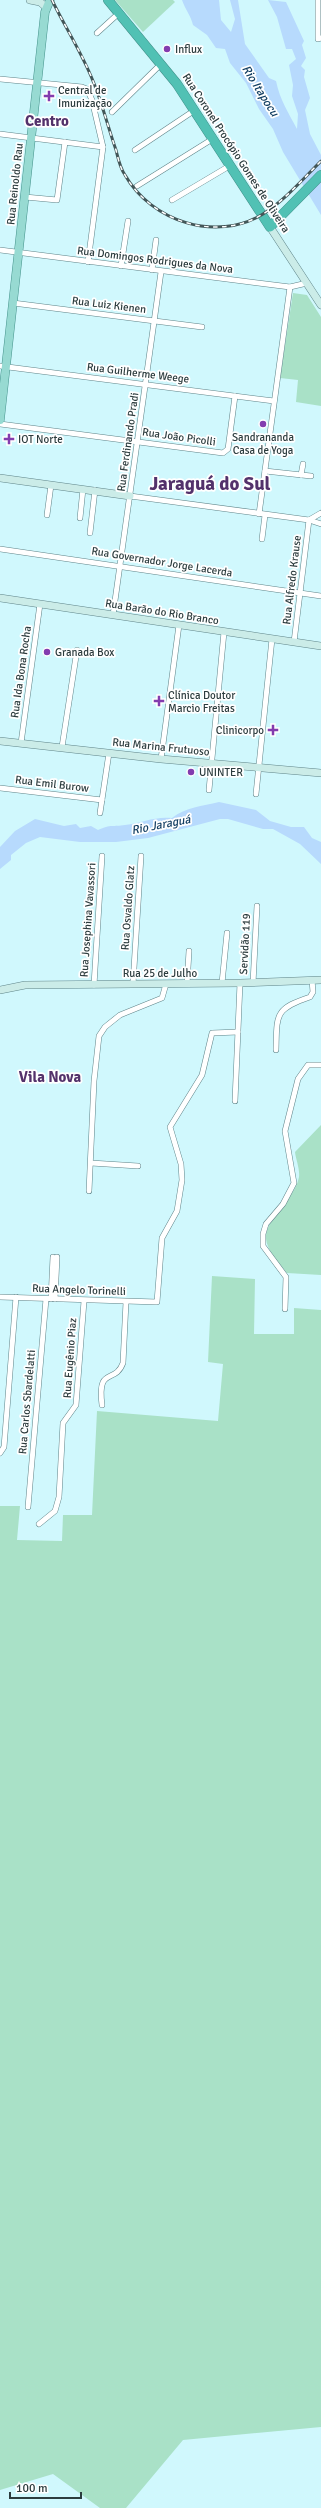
<svg xmlns="http://www.w3.org/2000/svg" width="321" height="2508" viewBox="0 0 321 2508" font-family="Signika,sans-serif">
<style>
.green{fill:#a9e1c7}
.water{fill:#b7dafd}
.lines{fill:none;stroke-linecap:round;stroke-linejoin:round}
.street-casing{stroke:#5f8489;stroke-width:6}
.secondary-casing{stroke:#5f8489;stroke-width:8}
.primary-casing{stroke:#44928b;stroke-width:9}
.highway-casing{stroke:#44928b;stroke-width:10}
.street{stroke:#fff;stroke-width:5}
.secondary{stroke:#cbece8;stroke-width:7}
.primary{stroke:#97dad2;stroke-width:8}
.highway{stroke:#51c1b4;stroke-width:9}
.rail-casing{stroke:#435658;stroke-width:3}
.rail{stroke:#fff;stroke-width:1.5;stroke-dasharray:4.5;stroke-linecap:butt}
.poi-dot{fill:#833caf;stroke:#fff;stroke-width:1.5}
.labels{text-anchor:middle;dominant-baseline:central;stroke-width:3.5;stroke-linejoin:round;paint-order:stroke}
.poi-label{font-size:11px;fill:#2c3c3e;stroke:#fff;text-anchor:start}
.street-label{font-size:11px;fill:#2c3c3e;stroke:#fff}
.water-label{font-size:12px;font-style:italic;fill:#123e62;stroke:#fff}
.district-label{font-size:15px;font-weight:bold;fill:#53326b;stroke:#fff}
.town-label{font-size:19px;font-weight:bold;fill:#53326b;stroke:#fff}
</style>
<rect width="100%" height="100%" fill="#d0f8fd"/>
<g class="green">
<polygon points="115,0 173,0 175,2 143,32"/>
<polygon points="293,293 307,295 321,317 321,406 296,402 298,380 280,378"/>
<path d="M321 1125V1275L287 1273C280 1264 267 1251 266 1239 264 1220 295 1199 299 1177 300 1169 296 1160 295 1152Z"/>
<polygon points="212,1276 255,1279 254,1334 294,1334 294,1308 321,1310 321,2427 183,2440 126,2508 100,2508 53,2474 0,2490 0,1506 20,1506 17,1540 62,1541 63,1515 92,1515 97,1411 218,1421 223,1364 208,1362"/>
</g>
<g class="water">
<path d="M182 0H219L221 20 231 32 235 19 230 0H238L245 44 269 78 276 81C280 100 288 112 297 129L298 114 292 96 293 85 289 65 296 59 292 49H286L277 17 268 0 286 2 304 41 302 45 306 58 301 66 305 70 304 77 310 98 305 110 310 134 321 155V215L283 152 273 129 259 109 246 83 230 63 225 49 216 48 207 35 193 25C191 16 185 9 182 0Z"/>
<path d="M219 802 256 810 270 821 291 827H304L312 838 321 842V864L300 844 273 829H263L228 819H220L148 838 116 842H80L40 837 26 843 11 855V860L0 869V847L15 831 35 819 64 826 76 824 80 828 91 826 98 830C111 824 113 827 125 825 142 823 155 816 172 818 186 807 202 806 219 802Z"/>
</g>
<g class="lines">
<defs>
<g id="street">
<polyline points="318,0 318,39 321,38"/>
<polyline points="97,33 119,13"/>
<polyline points="0,79 82,87 87,89 92,100 103,147 88,262"/>
<polyline points="112,112 161,64"/>
<polyline points="0,134 103,147"/>
<polyline points="135,150 195,110"/>
<polyline points="137,186 214,138"/>
<polyline points="25,197 57,200 65,142"/>
<polyline points="172,200 231,165"/>
<polyline points="0,250 290,287 307,283"/>
<polyline points="121,266 128,221"/>
<polyline points="152,270 156,240"/>
<polyline points="13,303 202,327"/>
<polyline points="0,366 274,401"/>
<polyline points="0,424 223,453 228,449 235,396"/>
<polyline points="265,471 311,476"/>
<polyline points="301,475 303,464"/>
<polyline points="130,496 309,520 321,524"/>
<polyline points="259,514 290,287"/>
<polyline points="47,515 51,485"/>
<polyline points="80,518 83,489"/>
<polyline points="309,520 321,513"/>
<polyline points="90,533 95,490"/>
<polyline points="262,539 265,515"/>
<polyline points="0,549 321,596"/>
<polyline points="113,615 161,272"/>
<polyline points="294,642 309,520"/>
<polyline points="21,743 40,604"/>
<polyline points="62,747 77,650"/>
<polyline points="161,759 179,625"/>
<polyline points="0,788 102,800"/>
<polyline points="209,790 224,632"/>
<polyline points="256,794 272,639"/>
<polyline points="100,813 109,753"/>
<polyline points="222,983 227,933"/>
<polyline points="253,983 257,906"/>
<polyline points="133,984 141,856"/>
<polyline points="187,984 189,951"/>
<polyline points="94,985 102,856"/>
<path d="M276 1050C277 1015 274 1009 310 997L313 992 312 980"/>
<polyline points="235,1101 240,983"/>
<polyline points="91,1163 138,1166"/>
<polyline points="89,1191 94,1081 99,1036 105,1027 120,1015 162,998 166,984"/>
<polyline points="0,1297 157,1302 162,1238 177,1211 182,1180 181,1164 170,1127 202,1075 212,1033 238,1032"/>
<polyline points="51,1299 53,1257"/>
<polyline points="55,1299 57,1257"/>
<polyline points="285,1309 286,1277 263,1246 263,1234 266,1224 283,1204 294,1183 285,1131 298,1079 308,1065 321,1065"/>
<path d="M102 1405C97 1365 115 1385 123 1363L126 1302"/>
<polyline points="0,1453 4,1447 16,1297"/>
<polyline points="28,1507 46,1299"/>
<polyline points="39,1524 55,1511 59,1497 63,1423 76,1405 84,1301"/>
</g>
<g id="secondary">
<polyline points="30,0 40,2 46,7"/>
<polyline points="270,227 321,305"/>
<polyline points="0,478 130,496"/>
<polyline points="0,598 321,646"/>
<polyline points="0,741 161,759 321,773"/>
<polyline points="0,990 25,985 240,983 321,980"/>
</g>
<polyline id="primary" points="0,420 45,12 50,0"/>
<polyline id="highway" points="108,0 177,84 270,227 321,175"/>
</defs>
<use href="#street" class="street-casing"/>
<use href="#secondary" class="secondary-casing"/>
<use href="#primary" class="primary-casing"/>
<use href="#highway" class="highway-casing"/>
<use href="#street" class="street"/>
<use href="#secondary" class="secondary"/>
<use href="#primary" class="primary"/>
<use href="#highway" class="highway"/>
<defs>
<path id="rail" d="M52 0C65 27 82 53 93 81 102 103 108 127 116 150 118 158 120 168 125 175 151 221 216 243 263 214 285 200 303 179 321 161"/>
</defs>
<use href="#rail" class="rail-casing"/>
<use href="#rail" class="rail"/>
</g>
<g class="poi-dot">
<circle cx="167" cy="49" r="4"/>
<path d="M47 90h4v4h4v4h-4v4h-4v-4h-4v-4h4z"/>
<circle cx="263" cy="424" r="4"/>
<path d="M7 433h4v4h4v4h-4v4h-4v-4h-4v-4h4z"/>
<circle cx="47" cy="652" r="4"/>
<path d="M157 695h4v4h4v4h-4v4h-4v-4h-4v-4h4z"/>
<path d="M271 724h4v4h4v4h-4v4h-4v-4h-4v-4h4z"/>
<circle cx="191" cy="772" r="4"/>
</g>
<g class="labels">
<g class="poi-label">
<text x="175" y="49">Influx</text>
<text x="58" y="90">Central de<tspan x="58" dy="13">Imunização</tspan></text>
<text x="263" y="437" text-anchor="middle">Sandrananda<tspan x="263" dy="13">Casa de Yoga</tspan></text>
<text x="18" y="439">IOT Norte</text>
<text x="55" y="652">Granada Box</text>
<text x="168" y="695">Clínica Doutor<tspan x="168" dy="13">Marcio Freitas</tspan></text>
<text x="264" y="730" text-anchor="end">Clinicorpo</text>
<text x="199" y="772">UNINTER</text>
</g>
<g class="street-label">
<text transform="translate(236 153) rotate(57)">Rua Coronel Procópio Gomes de Oliveira</text>
<text transform="translate(15 184) rotate(-84)">Rua Reinoldo Rau</text>
<text transform="translate(155 260) rotate(7)">Rua Domingos Rodrigues da Nova</text>
<text transform="translate(109 305) rotate(7)">Rua Luiz Kienen</text>
<text transform="translate(138 373) rotate(7)">Rua Guilherme Weege</text>
<text transform="translate(179 437) rotate(8)">Rua João Picolli</text>
<text transform="translate(128 442) rotate(-82)">Rua Ferdinando Pradi</text>
<text transform="translate(162 562) rotate(9)">Rua Governador Jorge Lacerda</text>
<text transform="translate(292 580) rotate(-83)">Rua Alfredo Krause</text>
<text transform="translate(162 612) rotate(9)">Rua Barão do Rio Branco</text>
<text transform="translate(21 672) rotate(-82)">Rua Ida Bona Rocha</text>
<text transform="translate(161 747) rotate(6)">Rua Marina Frutuoso</text>
<text transform="translate(52 784) rotate(7)">Rua Emil Burow</text>
<text transform="translate(128 908) rotate(-86)">Rua Osvaldo Glatz</text>
<text transform="translate(88 920) rotate(-86)">Rua Josephina Vavassori</text>
<text transform="translate(245 944) rotate(-87)">Servidão 119</text>
<text x="160" y="973">Rua 25 de Julho</text>
<text transform="translate(79 1290) rotate(2)">Rua Angelo Torinelli</text>
<text transform="translate(70 1358) rotate(-86)">Rua Eugênio Piaz</text>
<text transform="translate(27 1402) rotate(-85)">Rua Carlos Sbardelatti</text>
</g>
<g class="water-label">
<text transform="translate(260 91) rotate(58)">Rio Itapocu</text>
<text transform="translate(161 825) rotate(-11)">Rio Jaraguá</text>
</g>
<g class="district-label">
<text x="47" y="121">Centro</text>
<text x="50" y="1077">Vila Nova</text>
</g>
<g class="town-label">
<text x="210" y="484">Jaraguá do Sul</text>
</g>
</g>
<path d="M10 2492v6h71v-6" fill="none" stroke="#2c3c3e" stroke-width="2"/>
<text x="16" y="2492" font-size="12" fill="#2c3c3e" stroke="#ffffff" stroke-width="3" paint-order="stroke">100 m</text>
</svg>
